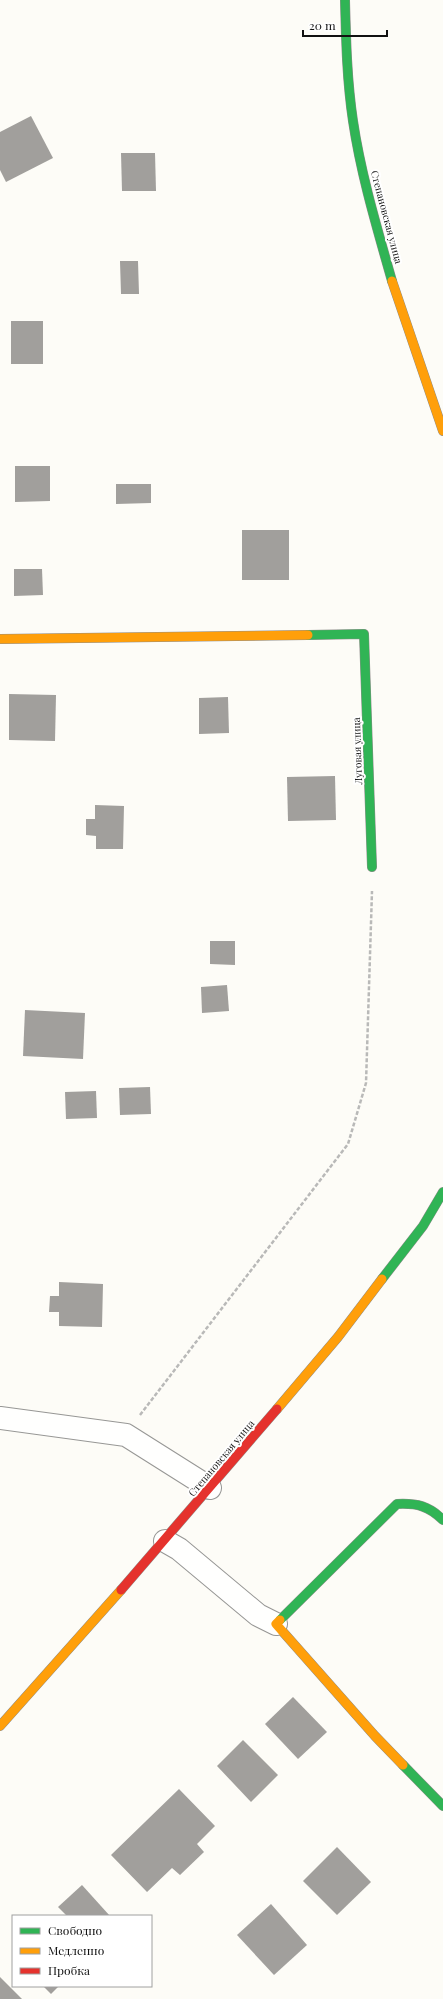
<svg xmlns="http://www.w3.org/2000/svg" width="443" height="1999" viewBox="0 0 443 1999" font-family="'Playfair Display',serif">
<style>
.building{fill:#a19f9c}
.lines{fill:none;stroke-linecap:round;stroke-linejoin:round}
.street-casing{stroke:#979795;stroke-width:24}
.fast-casing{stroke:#8e8d8b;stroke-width:10}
.slow-casing{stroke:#8e8d8b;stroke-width:10}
.jam-casing{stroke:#8e8d8b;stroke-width:10}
.path{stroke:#b9b9b8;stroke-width:2.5;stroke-dasharray:4 2;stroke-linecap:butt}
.street{stroke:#fffffe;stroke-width:22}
.fast{stroke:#30b455;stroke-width:9}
.slow{stroke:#ff9f0a;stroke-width:9}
.jam{stroke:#e5322d;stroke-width:9}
.labels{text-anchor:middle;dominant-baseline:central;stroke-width:4;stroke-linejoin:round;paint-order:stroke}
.street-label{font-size:10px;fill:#111;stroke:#fff}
</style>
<rect width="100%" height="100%" fill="#fdfcf7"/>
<g class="building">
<polygon points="31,116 53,158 6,182 0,170 0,132"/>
<polygon points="121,153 155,153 156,191 122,191"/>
<polygon points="120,261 138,261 139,294 121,294"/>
<rect x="11" y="321" width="32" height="43"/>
<polygon points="15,466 50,466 50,501 15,502"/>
<polygon points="116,484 151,484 151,503 116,504"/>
<rect x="242" y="530" width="47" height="50"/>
<polygon points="14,569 42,569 43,595 14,596"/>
<polygon points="9,694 56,695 55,741 9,740"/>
<polygon points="228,697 229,733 199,734 199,698"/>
<polygon points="335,776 336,820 288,821 287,777"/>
<polygon points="95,805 124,806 123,849 96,849 96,836 86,835 86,819 95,819"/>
<polygon points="210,941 235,941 235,965 210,964"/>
<polygon points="227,985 229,1011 202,1013 201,987"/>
<polygon points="25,1010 85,1013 83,1059 23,1056"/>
<polygon points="150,1087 151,1114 120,1115 119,1088"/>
<polygon points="96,1091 97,1118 66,1119 65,1092"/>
<polygon points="59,1282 103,1284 102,1327 59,1326 59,1312 49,1312 50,1296 59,1296"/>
<polygon points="293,1697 327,1732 298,1759 265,1724"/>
<polygon points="243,1740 278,1775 251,1802 217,1766"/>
<polygon points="179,1789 215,1826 197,1844 204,1852 180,1875 172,1868 147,1892 111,1855"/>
<polygon points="337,1847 371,1882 337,1915 303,1881"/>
<polygon points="82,1885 110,1916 67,1916 58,1907"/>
<polygon points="271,1904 307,1945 274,1975 237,1935"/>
<polygon points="0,1977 22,1999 0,1999"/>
<polygon points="43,1986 59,1986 51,1994"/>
</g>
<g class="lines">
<defs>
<g id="street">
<polyline points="0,1418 126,1435 210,1488"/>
<polyline points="165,1541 179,1549 258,1615 276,1624"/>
</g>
<g id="fast">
<path d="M345 0C346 41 347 81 353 121 361 175 377 228 392 281"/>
<polyline points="308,635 364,634 372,867"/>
<polyline points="382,1279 423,1226 443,1192"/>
<path d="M280 1620 397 1504C417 1503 429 1506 443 1520"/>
<polyline points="403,1765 443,1806"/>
</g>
<g id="slow">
<polyline points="392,281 443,431"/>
<polyline points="0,639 308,635"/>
<polyline points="277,1409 338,1337 382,1279"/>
<polyline points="280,1620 276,1624 375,1736 403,1765"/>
<polyline points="0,1726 121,1590"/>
</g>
<polyline id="jam" points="121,1590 277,1409"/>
</defs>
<use href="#street" class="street-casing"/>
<use href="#fast" class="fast-casing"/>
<use href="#slow" class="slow-casing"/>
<use href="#jam" class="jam-casing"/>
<polyline class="path" points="140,1415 348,1144 366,1083 372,891"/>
<use href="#street" class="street"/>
<use href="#fast" class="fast"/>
<use href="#slow" class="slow"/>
<use href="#jam" class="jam"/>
</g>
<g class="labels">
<g class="street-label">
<text transform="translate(387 217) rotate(75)">Степановская улица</text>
<text transform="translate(357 751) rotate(-92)">Луговая улица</text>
<text transform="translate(221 1458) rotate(-50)">Степановская улица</text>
</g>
</g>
<rect x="12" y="1915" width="140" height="72" fill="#ffffff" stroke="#a0a0a0"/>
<rect x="20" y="1928" width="20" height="6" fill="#30b455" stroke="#a0a0a0"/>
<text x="48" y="1935" font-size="12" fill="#111111">Свободно</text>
<rect x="20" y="1948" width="20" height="6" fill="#ff9f0a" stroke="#a0a0a0"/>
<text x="48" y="1955" font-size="12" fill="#111111">Медленно</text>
<rect x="20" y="1968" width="20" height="6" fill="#e5322d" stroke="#a0a0a0"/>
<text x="48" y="1975" font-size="12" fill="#111111">Пробка</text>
<path d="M303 30v6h84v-6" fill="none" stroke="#111111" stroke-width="2"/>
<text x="309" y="30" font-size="12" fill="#111111" stroke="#ffffff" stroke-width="3" paint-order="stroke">20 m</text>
</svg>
